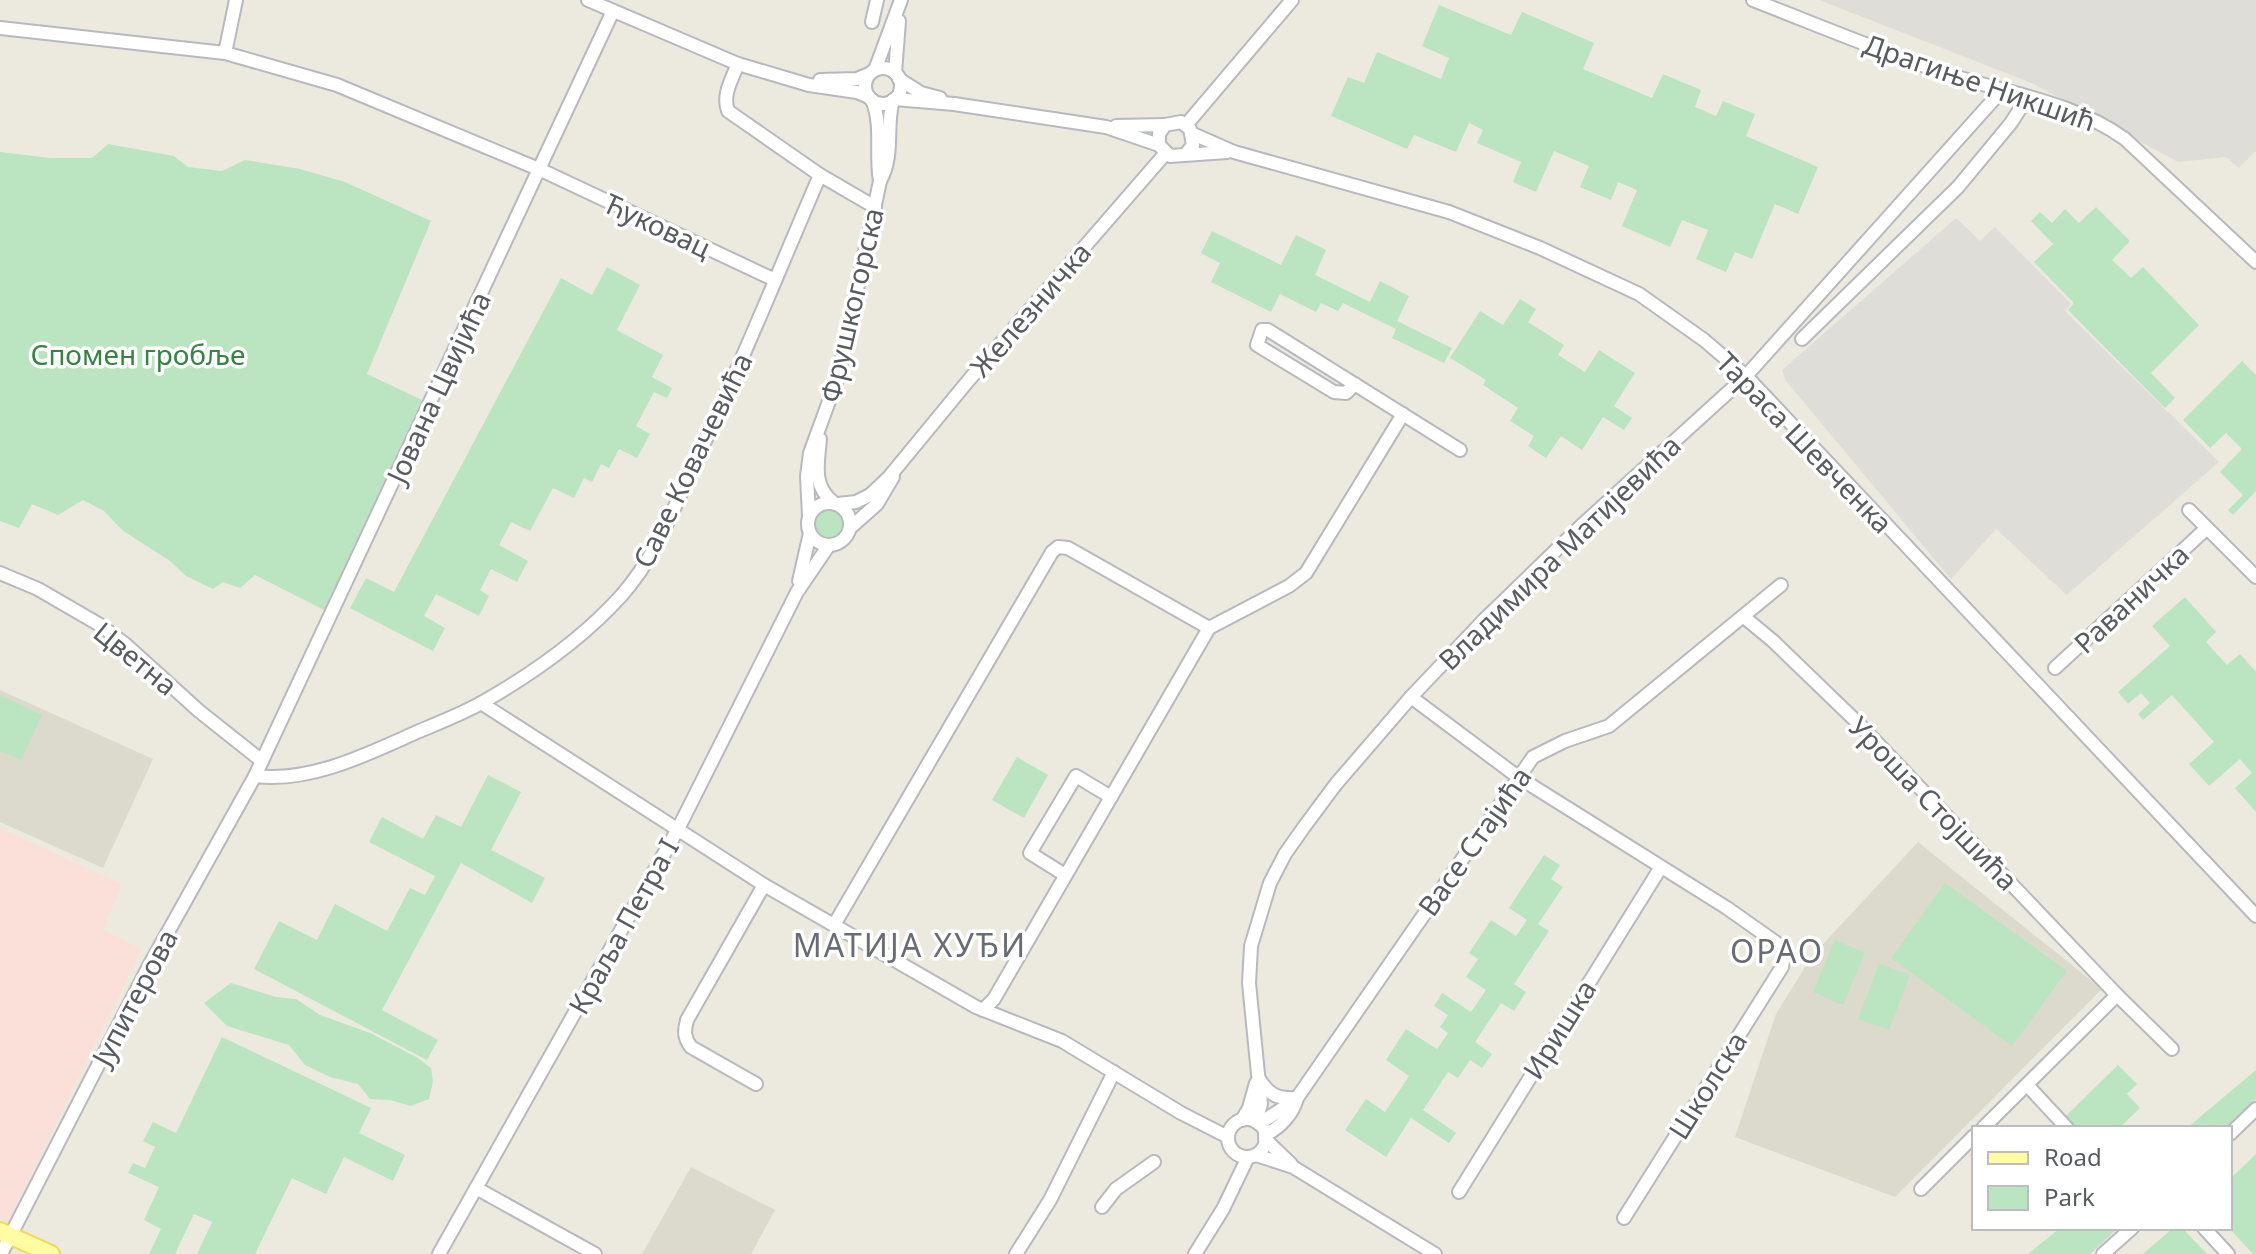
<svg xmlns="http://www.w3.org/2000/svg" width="2256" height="1254" viewBox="0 0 2256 1254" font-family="'Noto Sans',sans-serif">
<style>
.industrial{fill:#dfddd7}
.education{fill:#dcdacd}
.medical{fill:#fbe0d9}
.green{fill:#bbe4c0}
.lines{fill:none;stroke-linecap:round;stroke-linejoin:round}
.minor-casing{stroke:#b7b9be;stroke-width:16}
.major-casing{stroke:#f1d952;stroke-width:20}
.minor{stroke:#fff;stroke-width:12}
.major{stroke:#fffca1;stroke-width:16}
.labels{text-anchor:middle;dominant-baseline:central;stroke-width:7;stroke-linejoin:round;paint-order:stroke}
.street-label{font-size:28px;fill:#585b60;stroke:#fff}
.park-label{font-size:28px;fill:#348442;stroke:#fff}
.quarter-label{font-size:32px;letter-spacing:2px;fill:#696d73;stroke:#fff}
</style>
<rect width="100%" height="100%" fill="#eceadf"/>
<g class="industrial">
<polygon points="1819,0 2256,0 2256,151 2239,168 2226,157 2178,162 2034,84"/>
<polygon points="1956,218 1980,241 1995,227 2071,304 2065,311 2219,462 2067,595 1996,529 1951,579 1786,381 1782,370"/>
</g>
<g class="education">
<polygon points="0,690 153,759 103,868 0,822"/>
<polygon points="1918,842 2102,989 1895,1197 1735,1137 1776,1014 1812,956"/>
<polygon points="691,1167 775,1210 751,1254 642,1254"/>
</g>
<polygon class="medical" points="0,828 122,884 103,930 142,949 8,1222 0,1218"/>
<g class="green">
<polygon points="1439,5 1511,35 1522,12 1594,43 1583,69 1652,98 1663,74 1701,90 1695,107 1716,116 1723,101 1755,114 1746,136 1818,167 1798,214 1775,204 1752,259 1735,252 1726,272 1696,259 1708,230 1682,220 1670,247 1622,226 1637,190 1618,182 1611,200 1580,187 1589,166 1554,151 1536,192 1513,182 1521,162 1477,143 1483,130 1469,123 1456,152 1414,135 1407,149 1331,116 1348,77 1364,83 1377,52 1441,79 1449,58 1422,46"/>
<polygon points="108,144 174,156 188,167 222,171 245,160 300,169 345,182 431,221 367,374 422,400 324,610 255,575 240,588 223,582 213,589 186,576 170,561 122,530 104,511 83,500 58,515 32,504 19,528 0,521 0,152 50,158 92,158"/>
<polygon points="2096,207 2130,241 2112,260 2131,278 2143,267 2199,325 2151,373 2175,398 2165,408 2068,310 2074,303 2034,262 2053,244 2031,221 2040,212 2052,223 2065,209 2079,223"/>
<polygon points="1212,231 1281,265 1296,235 1326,250 1315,275 1370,302 1380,281 1409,296 1397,321 1452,348 1444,363 1392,338 1396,329 1343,303 1338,311 1321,303 1316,312 1280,294 1271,312 1211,282 1220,263 1201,253"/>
<polygon points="607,267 640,285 617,330 663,355 652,377 672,388 667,398 654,392 636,426 650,434 637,458 619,449 609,468 601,464 592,482 584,478 574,498 553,488 530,531 511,522 499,545 528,561 517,582 491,569 480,590 489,596 479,616 436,594 424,616 445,628 433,651 350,608 366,578 394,592 561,278 592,295"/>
<polygon points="1520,299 1536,309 1528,322 1564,345 1558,355 1585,372 1599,350 1635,373 1614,406 1632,418 1624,430 1603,417 1582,450 1561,436 1546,458 1528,446 1534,436 1510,421 1518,408 1483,385 1486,380 1450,358 1480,311 1503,325"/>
<polygon points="2242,361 2256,375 2256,491 2233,515 2228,510 2243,495 2220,472 2242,449 2226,433 2210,448 2183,420"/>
<circle cx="829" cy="523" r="14"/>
<polygon points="2185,597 2216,632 2206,642 2227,665 2240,654 2256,672 2256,812 2235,788 2252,773 2240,759 2209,786 2189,764 2214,742 2172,695 2143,720 2138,714 2150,703 2141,693 2128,704 2118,692 2170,646 2152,626"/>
<polygon points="0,695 42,715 21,760 0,751"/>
<polygon points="1017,757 1048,775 1024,818 992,800"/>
<polygon points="488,775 521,792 491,850 545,878 532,903 461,863 382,1010 438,1040 427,1060 254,969 279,921 317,940 335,904 387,931 410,888 425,895 435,876 369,842 382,817 423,839 436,815 461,827"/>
<polygon points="1544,855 1560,865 1551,879 1563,887 1538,924 1549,931 1514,984 1526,992 1514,1011 1501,1003 1475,1042 1492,1054 1482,1068 1470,1060 1458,1078 1448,1072 1423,1110 1456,1133 1449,1143 1411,1118 1386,1157 1345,1130 1366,1099 1385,1112 1409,1076 1386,1060 1406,1029 1437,1049 1448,1033 1440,1027 1448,1015 1434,1006 1442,993 1471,1012 1486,990 1466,977 1478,959 1469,953 1491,920 1516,936 1527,920 1509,908"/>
<polygon points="1945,883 2067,971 2012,1046 1891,958"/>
<polygon points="1835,940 1865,953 1843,1005 1813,992"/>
<polygon points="1879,964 1910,975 1889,1030 1858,1019"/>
<polygon points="231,983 276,997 296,999 320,1015 370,1033 418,1058 431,1068 433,1082 429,1099 411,1106 390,1100 370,1099 358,1084 330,1077 305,1065 289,1045 227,1026 204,1003"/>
<polygon points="222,1037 371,1108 359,1133 405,1155 393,1181 344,1157 326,1194 292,1178 255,1254 197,1254 212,1222 194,1214 175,1254 149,1254 161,1229 144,1220 159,1187 128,1173 133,1163 145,1168 155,1147 143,1141 153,1122 176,1133"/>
<polygon points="2118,1065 2137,1084 2127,1094 2140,1108 2119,1128 2077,1128 2065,1117"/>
<polygon points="2256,1070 2256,1099 2225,1128 2187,1128"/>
<polygon points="2256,1154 2256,1254 2253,1254 2229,1228 2230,1179"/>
<polygon points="2060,1228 2118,1228 2090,1254 2028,1254"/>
<polygon points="2173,1228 2182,1228 2207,1254 2143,1254"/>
</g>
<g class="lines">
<defs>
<g id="minor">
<polyline points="588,0 738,64 809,85 857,92 869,97"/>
<path d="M1753 0C1820 26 1886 54 1954 76 2012 94 2075 103 2125 139L2256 262"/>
<polyline points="872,22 877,0"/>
<polyline points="0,28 225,53 337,85 541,170 775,280"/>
<polyline points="225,53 236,0"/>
<path d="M738 64C732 79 722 95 728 111L820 175 875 207"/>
<circle cx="883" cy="86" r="18"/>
<polyline points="875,70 901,0"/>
<polyline points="895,73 899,21"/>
<polyline points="899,79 921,93 940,98"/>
<polyline points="820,80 857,79 869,74"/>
<polyline points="895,99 954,104 1106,127 1159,145"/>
<path d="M872 100C883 125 875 154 880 181"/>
<polyline points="1186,125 1292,0"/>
<polyline points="1116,126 1165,125"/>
<polyline points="1193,134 1234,152 1449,212 1540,248 1639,294 1704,340 1746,376 2256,916"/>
<polyline points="1186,154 1193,145 1190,129 1181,122 1165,125 1159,134 1159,145 1170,156 1227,152"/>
<polyline points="1802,339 1958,187 2011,123 2027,98"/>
<polyline points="1355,384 1346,393 1334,392 1257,345 1262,330 1268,330 1460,450"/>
<path d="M820 439C818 463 812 486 833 502"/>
<circle cx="829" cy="524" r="21"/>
<polyline points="838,504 856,502 870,495 889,477 968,381 1165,154"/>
<polyline points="2189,510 2256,577"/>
<path d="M809 516 807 476 810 453 839 374 880 181C895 154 885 127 893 100"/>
<polyline points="850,528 877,504 893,477"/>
<polyline points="0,573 38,589 100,625 125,644 199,711 262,761"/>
<polyline points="799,581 810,533"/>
<polyline points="1744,617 1773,641 1859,724 2117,995 1983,1128"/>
<polyline points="2055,668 2207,528"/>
<polyline points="1411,697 1518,777 1727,908 1785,949 1782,967 1624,1218"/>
<polyline points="481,703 764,885 976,1007 1062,1041 1181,1113 1228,1137"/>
<path d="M255 776C310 783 368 754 417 732 438 723 462 714 483 702 532 674 583 638 621 596 656 557 675 505 697 458 741 365 779 270 820 175"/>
<polyline points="1065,875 1030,853 1076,776 1111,797"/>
<polyline points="834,925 1052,552 1058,547 1068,548 1209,628 1289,586 1306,573 1403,414"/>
<polyline points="2117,995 2172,1049"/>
<polyline points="983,1010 994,999 1209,628"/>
<path d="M1259 1079C1270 1096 1278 1099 1297 1098"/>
<path d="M756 1084 691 1047C684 1038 684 1031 687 1020L764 885"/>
<polyline points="2028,1086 2067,1128"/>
<circle cx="1247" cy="1138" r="19"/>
<polyline points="1242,1120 1249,1108 1256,1083"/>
<polyline points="1256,1122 1261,1104 1249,983 1251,946 1270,883 1285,854 1304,827 1336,784 1411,697 1485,619 1581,526 1746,376 1995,98 1999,90"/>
<polyline points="1259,1124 1295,1100"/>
<polyline points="2230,1134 2256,1109"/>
<path d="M1265 1135C1280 1128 1293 1114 1297 1098L1533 757 1565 741 1609 726 1781 585"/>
<polyline points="1265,1139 1291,1164"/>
<polyline points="1256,1155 1293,1167 1435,1254"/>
<polyline points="476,1188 595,1254"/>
<polyline points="1921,1189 1974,1136"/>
<polyline points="1459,1192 1661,867"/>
<polyline points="1102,1207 1116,1189 1154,1162"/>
<polyline points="2204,1228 2228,1254"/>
<polyline points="1,1254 149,966 255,776 613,11"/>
<polyline points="439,1254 678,829 797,592 829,545"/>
<polyline points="1016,1254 1050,1200 1114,1072"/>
<polyline points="1195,1254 1223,1209 1248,1157"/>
<polyline points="2103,1254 2132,1228"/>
</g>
<polyline id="major" points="0,1231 51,1254"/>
</defs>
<use href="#minor" class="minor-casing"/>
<use href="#major" class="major-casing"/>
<use href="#minor" class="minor"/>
<use href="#major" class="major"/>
</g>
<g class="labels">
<g class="street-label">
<text transform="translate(1980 82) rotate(19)">Драгиње Никшић</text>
<text transform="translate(658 225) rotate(25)">Ћуковац</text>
<text transform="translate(851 305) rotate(-77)">Фрушкогорска</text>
<text transform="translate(1030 309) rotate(-49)">Железничка</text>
<text transform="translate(438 387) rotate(-65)">Јована Цвијића</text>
<text transform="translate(1805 442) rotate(46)">Тараса Шевченка</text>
<text transform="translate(692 460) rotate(-64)">Саве Ковачевића</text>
<text transform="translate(1559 552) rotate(-44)">Владимира Матијевића</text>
<text transform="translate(2131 598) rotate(-43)">Раваничка</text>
<text transform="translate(136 658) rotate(39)">Цветна</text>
<text transform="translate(1934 803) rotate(46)">Уроша Стојшића</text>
<text transform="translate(1474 841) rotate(-55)">Васе Стајића</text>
<text transform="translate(623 926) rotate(-61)">Краља Петра I</text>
<text transform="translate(134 997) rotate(-62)">Јупитерова</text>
<text transform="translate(1559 1029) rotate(-58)">Иришка</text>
<text transform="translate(1707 1085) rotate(-58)">Школска</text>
</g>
<g class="park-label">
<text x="138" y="354">Спомен гробље</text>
</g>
<g class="quarter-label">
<text x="910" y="944">МАТИЈА ХУЂИ</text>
<text x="1777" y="950">ОРАО</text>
</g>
</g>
<rect x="1972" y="1126" width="260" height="104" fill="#ffffff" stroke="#bcbdbf" stroke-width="2"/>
<rect x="1988" y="1152" width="40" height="12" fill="#fffca1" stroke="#bcbdbf" stroke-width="2"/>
<text x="2044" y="1166" font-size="24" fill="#585b60">Road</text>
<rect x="1988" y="1186" width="40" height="24" fill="#bbe4c0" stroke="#bcbdbf" stroke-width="2"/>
<text x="2044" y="1206" font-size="24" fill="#585b60">Park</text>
</svg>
